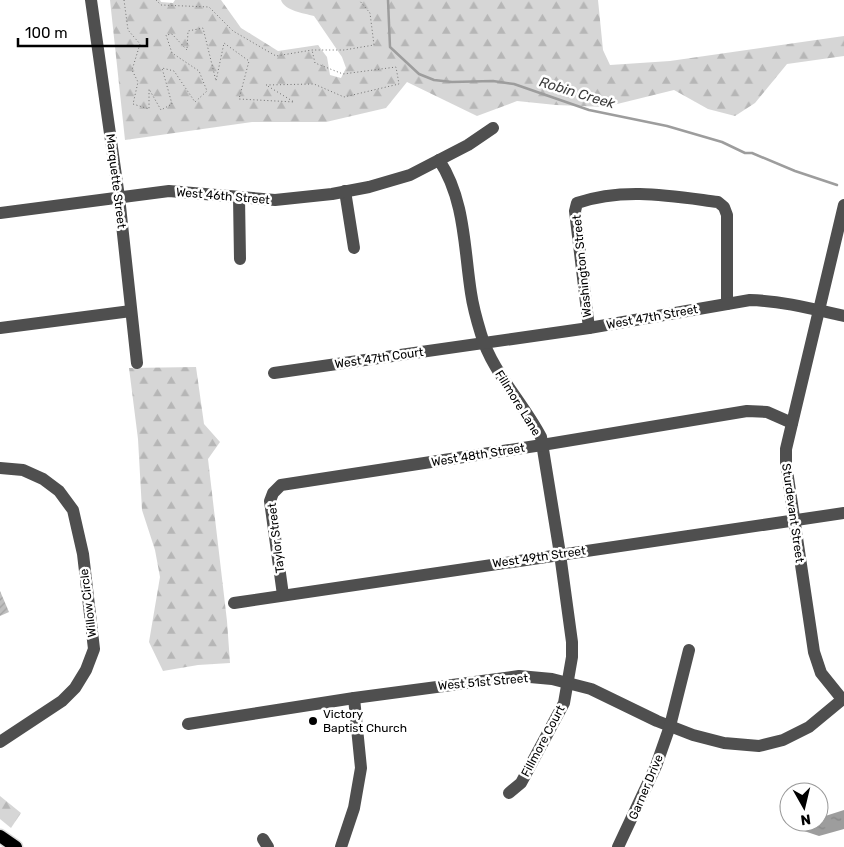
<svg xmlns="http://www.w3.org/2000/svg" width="844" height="847" viewBox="0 0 844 847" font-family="Rubik,sans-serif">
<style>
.forest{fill:url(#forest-firs)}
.water{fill:url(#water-ripples)}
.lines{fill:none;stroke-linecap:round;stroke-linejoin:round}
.stream{stroke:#9d9d9d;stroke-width:2.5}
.building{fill:url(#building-hatch)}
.major-casing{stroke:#dbdbdb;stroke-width:15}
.path{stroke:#717171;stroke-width:1;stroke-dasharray:1 2.5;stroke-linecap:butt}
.minor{stroke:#4f4f4f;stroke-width:12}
.major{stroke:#000;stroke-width:12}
.poi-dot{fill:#000;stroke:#fff;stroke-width:2}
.labels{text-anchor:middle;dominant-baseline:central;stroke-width:5;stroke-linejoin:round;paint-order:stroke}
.street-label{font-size:12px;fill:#000;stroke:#fff}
.poi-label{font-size:12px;fill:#000;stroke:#fff;text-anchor:start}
.water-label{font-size:14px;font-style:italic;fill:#3e3e3e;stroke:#fff}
</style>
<defs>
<pattern id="forest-firs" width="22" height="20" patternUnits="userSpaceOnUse" patternTransform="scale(1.25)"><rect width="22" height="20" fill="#d6d6d6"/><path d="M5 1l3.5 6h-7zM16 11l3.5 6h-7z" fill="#b6b6b6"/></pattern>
<pattern id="water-ripples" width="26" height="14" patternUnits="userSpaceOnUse" patternTransform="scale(1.25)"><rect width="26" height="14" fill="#9d9d9d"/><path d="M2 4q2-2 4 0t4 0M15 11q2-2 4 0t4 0" fill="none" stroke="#858585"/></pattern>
<pattern id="building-hatch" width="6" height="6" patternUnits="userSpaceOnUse" patternTransform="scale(1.25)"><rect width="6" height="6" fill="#bfbfbf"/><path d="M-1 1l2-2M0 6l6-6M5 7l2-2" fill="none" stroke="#a2a2a2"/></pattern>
</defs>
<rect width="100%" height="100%" fill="#fff"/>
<g class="forest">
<path d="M110 0H160L161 2 173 3 175 0H221L241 28 278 51 318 45 327 57 330 75 341 78 346 68 342 57 314 16C303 13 285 11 281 0H598L603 50 610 65 670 61 844 36V56L787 64 755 103 735 116 708 109 674 90 605 107 556 105 517 101 477 116 407 82 386 108 326 122H252L125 140Z"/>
<polygon points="196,367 204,424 220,442 208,459 227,621 230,663 198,665 163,671 149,642 160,577 155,550 142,510 138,439 129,368"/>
<polygon points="0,796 21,813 11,828 0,819"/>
</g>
<polygon class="water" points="844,810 844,829 819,836 804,831 807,822 819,822 819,818"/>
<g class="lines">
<polyline class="stream" points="388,0 390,47 419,74 434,80 452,82 493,81 514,84 589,110 667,126 722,142 745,153 752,153 795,171 837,185"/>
</g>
<polygon class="building" points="0,591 9,612 0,616"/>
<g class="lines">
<defs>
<polyline id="major" points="0,836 16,847"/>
</defs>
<use href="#major" class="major-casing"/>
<g class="path">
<polyline points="124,0 128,30 140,44 132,70 138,82 133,104 149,109 149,89 161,110 172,104 162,68 174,71 195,102 207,91 199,71 172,53 166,35 172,34 187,50 188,31 203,28 216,81 224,43 249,61 239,99 294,102 266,85 314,84 344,97 399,84 396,67 343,74 315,63 312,50"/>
<polyline points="156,0 161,5 209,7 233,31 276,56 312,50 344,50 374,45 370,13 359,0"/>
</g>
<g class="minor">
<polyline points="91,0 119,197 137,363"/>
<path d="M439 160C465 199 464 248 471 293 473 307 477 321 481 334 492 372 523 402 541 437L560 554 572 642V657L564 703 521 783 509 793"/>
<polyline points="345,191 354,248"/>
<polyline points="239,197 240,259"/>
<polyline points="0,213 169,191 275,200 332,194 369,187 410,175 468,145 493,128"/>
<polyline points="0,328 131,311"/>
<path d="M589 328 575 211 577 203C624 187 671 196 718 202L724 207 727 215V304"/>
<path d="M274 373 589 328 750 300C782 301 813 309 844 316"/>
<polyline points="0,468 23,470 43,479 59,491 73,510 83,554 94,649 86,670 75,688 62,701 0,742"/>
<polyline points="283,595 270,501 273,493 281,485 542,445 747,411 767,412 792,423"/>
<polyline points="234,603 844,513"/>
<polyline points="842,699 821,673 814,652 786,464 786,449 844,205"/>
<polyline points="188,724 354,698 519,676 552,679 591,689 657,721 693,735 724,743 759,746 783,740 809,727 844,698"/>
<polyline points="263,839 268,847"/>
<polyline points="341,847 354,808 361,768 354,698"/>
<polyline points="618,847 656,766 670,726 689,650"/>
</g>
<use href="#major" class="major"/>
</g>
<circle class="poi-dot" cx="313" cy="721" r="5"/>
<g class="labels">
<g class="street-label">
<text transform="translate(116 181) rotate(83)">Marquette Street</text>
<text transform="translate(223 196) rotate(5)">West 46th Street</text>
<text transform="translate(582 266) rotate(-96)">Washington Street</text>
<text transform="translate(652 317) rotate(-10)">West 47th Street</text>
<text transform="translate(379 358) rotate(-8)">West 47th Court</text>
<text transform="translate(518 403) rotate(58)">Fillmore Lane</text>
<text transform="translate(478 455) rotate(-9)">West 48th Street</text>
<text transform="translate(793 513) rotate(82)">Sturdevant Street</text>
<text transform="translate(276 538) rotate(-97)">Taylor Street</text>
<text transform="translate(539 557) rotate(-8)">West 49th Street</text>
<text transform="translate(88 603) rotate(-97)">Willow Circle</text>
<text transform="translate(483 682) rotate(-5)">West 51st Street</text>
<text transform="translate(543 741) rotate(-62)">Fillmore Court</text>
<text transform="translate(646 787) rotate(-67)">Garner Drive</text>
</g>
<g class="poi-label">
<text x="323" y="714">Victory<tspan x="323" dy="14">Baptist Church</tspan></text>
</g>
<g class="water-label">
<text transform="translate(577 93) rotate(17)">Robin Creek</text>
</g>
</g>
<g transform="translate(804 807) rotate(172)"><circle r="24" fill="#ffffff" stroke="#999999"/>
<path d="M0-4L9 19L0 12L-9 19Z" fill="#000000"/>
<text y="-8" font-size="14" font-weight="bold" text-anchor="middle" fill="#000000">N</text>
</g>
<path d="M18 38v8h129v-8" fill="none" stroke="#000000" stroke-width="2.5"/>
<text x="25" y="38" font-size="15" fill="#000000" stroke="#ffffff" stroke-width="4" paint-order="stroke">100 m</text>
</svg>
